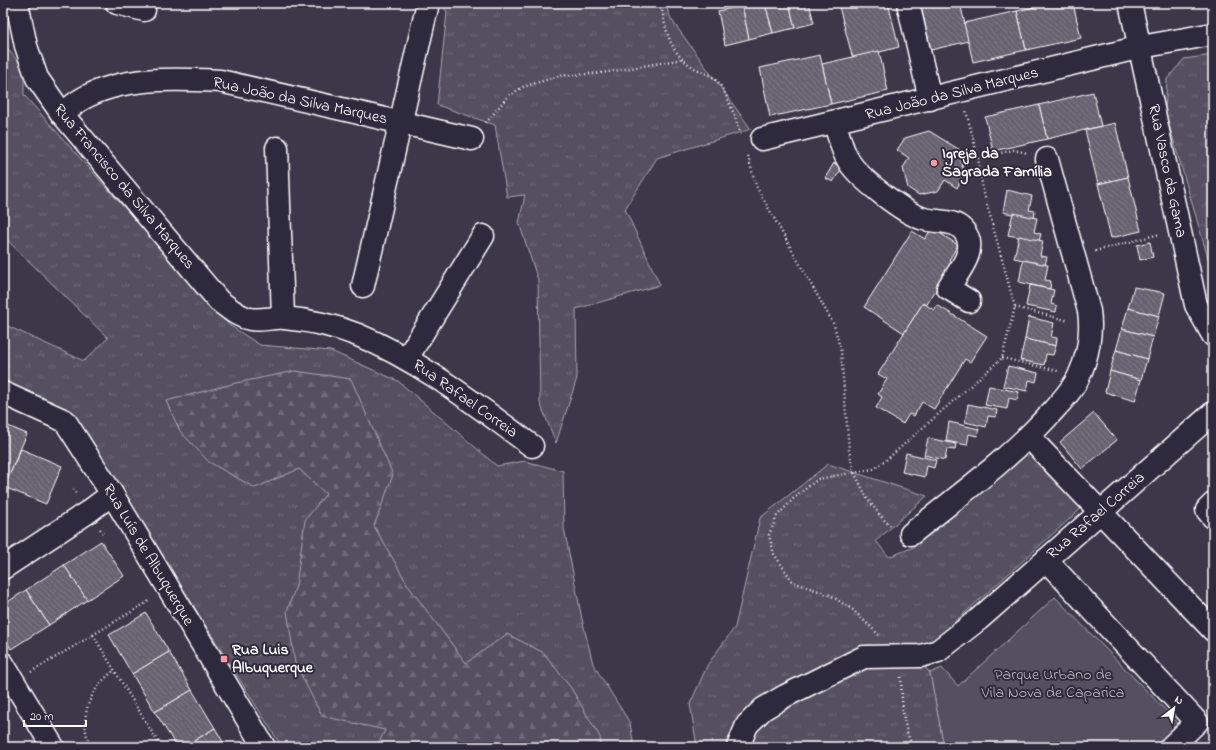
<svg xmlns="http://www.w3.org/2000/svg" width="1216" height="750" viewBox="0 0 1216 750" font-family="'Indie Flower',sans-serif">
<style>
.grass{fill:url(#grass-tufts);stroke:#aaa8b0}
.forest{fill:url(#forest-firs);stroke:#aaa8b0}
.park{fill:#555060;stroke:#aaa8b0}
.building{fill:url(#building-back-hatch);stroke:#fff}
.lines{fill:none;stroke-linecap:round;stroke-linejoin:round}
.minor-casing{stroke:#fff;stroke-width:25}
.path{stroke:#fff;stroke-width:2.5;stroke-dasharray:1 3;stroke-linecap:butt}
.minor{stroke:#2f2a3d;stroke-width:22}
.poi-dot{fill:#ff9aa2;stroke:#2f2a3d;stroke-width:1.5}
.labels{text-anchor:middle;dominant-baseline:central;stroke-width:4;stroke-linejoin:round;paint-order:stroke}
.street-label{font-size:16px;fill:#fff;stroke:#2f2a3d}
.poi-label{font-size:16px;font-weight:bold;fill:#fff;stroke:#2f2a3d;text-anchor:start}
.park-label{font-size:16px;fill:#bbb9bf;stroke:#2f2a3d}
</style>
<defs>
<pattern id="grass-tufts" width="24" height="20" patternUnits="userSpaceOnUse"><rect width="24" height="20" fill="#555060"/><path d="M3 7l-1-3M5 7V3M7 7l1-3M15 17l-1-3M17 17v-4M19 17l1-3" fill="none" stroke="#6e6a78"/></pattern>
<pattern id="forest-firs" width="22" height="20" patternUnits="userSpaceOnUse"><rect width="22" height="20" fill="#555060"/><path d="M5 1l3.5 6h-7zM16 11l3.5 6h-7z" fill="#6e6a78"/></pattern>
<pattern id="building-back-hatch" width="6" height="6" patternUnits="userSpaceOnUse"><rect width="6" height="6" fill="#666270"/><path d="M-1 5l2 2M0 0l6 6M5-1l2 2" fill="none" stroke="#7d7a85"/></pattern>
</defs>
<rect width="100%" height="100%" fill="#3c3749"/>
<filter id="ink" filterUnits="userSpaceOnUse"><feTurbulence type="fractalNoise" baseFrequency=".025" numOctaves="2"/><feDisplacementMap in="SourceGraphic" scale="8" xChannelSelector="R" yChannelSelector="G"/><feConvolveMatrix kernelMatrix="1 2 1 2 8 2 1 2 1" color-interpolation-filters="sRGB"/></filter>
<g filter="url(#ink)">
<g class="grass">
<polygon points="441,3 665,3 671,19 751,129 657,158 625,209 660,285 576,309 577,378 556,443 540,403 538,280 519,223 525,195 507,197 495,125 437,105 447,12"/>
<polygon points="3,43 24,69 24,95 229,325 260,345 331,351 398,381 497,466 525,461 563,471 564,528 582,619 593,664 630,723 634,747 282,747 71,411 3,382 3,324 84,361 108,338 3,236"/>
<polygon points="1213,55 1213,275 1165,111 1167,79 1184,59"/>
<polygon points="1026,448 1084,506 929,645 924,666 930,673 944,747 697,747 690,704 708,664 735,627 760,518 828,464 927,496 876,541 889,557 914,547"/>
</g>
<polygon class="forest" points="295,371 351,379 393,475 374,526 409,587 466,663 507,634 544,653 571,688 600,737 601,747 377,747 385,730 322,716 295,663 287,611 296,586 305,520 326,494 299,469 255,488 209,462 180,431 166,401 236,383"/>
<polygon class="park" points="1055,597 1182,727 1161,747 944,747 930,673 942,668 958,686"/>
<g class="building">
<polygon points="756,3 765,3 773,33 749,39 742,6"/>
<polygon points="765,3 789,3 795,28 773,33"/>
<polygon points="789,3 809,3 814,23 795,28"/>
<polygon points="838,3 888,3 899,47 853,59"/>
<polygon points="920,3 960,3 969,41 931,50"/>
<polygon points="1052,3 1073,3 1081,38 1026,50 1017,11"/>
<polygon points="742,6 749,39 725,45 718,11"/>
<polygon points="1017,11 1026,50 973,62 964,23"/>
<polygon points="879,51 888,91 831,104 822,64"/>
<polygon points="820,55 831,104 770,117 760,68"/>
<polygon points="1093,92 1101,126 1047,139 1039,105"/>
<polygon points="1039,105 1047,139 993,151 985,117"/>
<polygon points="1115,123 1128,177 1098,184 1085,130"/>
<polygon points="929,131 960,150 964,175 957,188 945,180 938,191 919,195 908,188 903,168 909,158 897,150 905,138"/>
<polygon points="834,163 842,168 833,182 825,178"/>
<polygon points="1128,177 1141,231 1111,238 1098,184"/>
<polygon points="1007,190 1032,196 1029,210 1035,211 1034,219 1003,212"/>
<polygon points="1013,213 1037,218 1034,232 1041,234 1039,241 1008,235"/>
<polygon points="932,228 958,245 949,260 953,262 926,306 923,303 904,333 864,307 912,231 925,239"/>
<polygon points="1019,236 1043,241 1040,256 1047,257 1045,265 1014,258"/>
<polygon points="1150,242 1153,257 1140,260 1137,245"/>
<polygon points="1023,260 1048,265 1045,280 1051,281 1050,289 1019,282"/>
<polygon points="1030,285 1054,290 1051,304 1057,306 1056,312 1026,306"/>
<polygon points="1134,287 1165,293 1159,316 1128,308"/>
<polygon points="923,303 934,310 937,305 987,336 970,362 965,359 934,409 922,402 914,416 909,414 903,424 876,408 882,397 878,394 887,379 878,374"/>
<polygon points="1128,308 1159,316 1153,337 1122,329"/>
<polygon points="1029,317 1054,323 1051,337 1057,338 1056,346 1025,339"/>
<polygon points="1122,329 1153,337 1147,359 1116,350"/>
<polygon points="1025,339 1056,346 1053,355 1046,354 1044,365 1020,360"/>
<polygon points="1116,350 1147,359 1141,380 1110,371"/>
<polygon points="1008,366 1038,373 1036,382 1029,380 1027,391 1003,386"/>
<polygon points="1110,371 1141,380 1135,401 1105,392"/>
<polygon points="989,386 1019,392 1017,400 1009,398 1007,409 985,405"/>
<polygon points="968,404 997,410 996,417 988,416 986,427 965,422"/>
<polygon points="1094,413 1117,440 1082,469 1060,442"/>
<polygon points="949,422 979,429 977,436 969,434 967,445 946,441"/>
<polygon points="3,424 27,434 9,475 3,473"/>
<polygon points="928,438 956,444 955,450 947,449 945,460 924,455"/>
<polygon points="21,449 62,466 46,504 4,487"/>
<polygon points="906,453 936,460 934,468 927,466 925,477 902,472"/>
<polygon points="101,541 124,576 87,600 64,565"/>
<polygon points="64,565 87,600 49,625 26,590"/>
<polygon points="26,590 49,625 11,649 3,636 3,605"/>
<polygon points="146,613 169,652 132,674 109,635"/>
<polygon points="169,652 192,690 155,712 132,674"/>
<polygon points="192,690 215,728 184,747 177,747 155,712"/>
<polygon points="215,728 226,747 184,747"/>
</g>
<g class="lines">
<defs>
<g id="minor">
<path d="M17 3 26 46 37 78 62 114 219 301C229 308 238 317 250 319 261 321 273 317 284 318 308 320 335 326 358 335 423 362 476 405 532 446"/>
<polyline points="117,3 144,10"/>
<polyline points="908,3 930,99"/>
<polyline points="1130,3 1196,305 1213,335"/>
<path d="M62 114C68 109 75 103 82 99 122 76 175 79 220 81L472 139"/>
<path d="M834 122C839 134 841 149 848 160 857 177 905 214 924 219 940 223 958 218 967 236 976 253 956 275 948 288L969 301"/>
<polyline points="762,139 1141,47 1213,34"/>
<polyline points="277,148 283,317"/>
<polyline points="363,286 428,3"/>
<polyline points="407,358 483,236"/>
<polyline points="3,393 65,421 112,494 264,747"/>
<polyline points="1029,437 1213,630"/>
<polyline points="1213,504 1207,510 1213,517"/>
<path d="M911 534C958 496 1008 460 1049 415 1060 403 1072 391 1079 376 1088 356 1092 332 1089 311L1047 159"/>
<polyline points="1046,560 1197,722 1171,747"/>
<polyline points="3,568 88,512 112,494"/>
<polyline points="3,664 53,747"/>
<polyline points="738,747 747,725 763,709 785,696 864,657 921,656 938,651 979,619 1213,413"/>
</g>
</defs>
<use href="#minor" class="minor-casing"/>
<g class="path">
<path d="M661 3C665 28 669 53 693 67 701 72 713 75 719 83 729 98 735 118 741 134"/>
<polyline points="486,123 508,96 523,87 559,76 602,73 683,59"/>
<polyline points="748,156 756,186 834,325 841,352 849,450 854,472 867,498 883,519 892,527"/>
<polyline points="978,158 1014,150 1027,153"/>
<polyline points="1095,251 1160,234"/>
<polyline points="1015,307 1069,321"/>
<polyline points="1002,358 1058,371"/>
<polyline points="73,489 77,495"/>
<polyline points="100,529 104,535"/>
<polyline points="93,635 161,747"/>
<polyline points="879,635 853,610 830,595 793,582 774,554 769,535 777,516 795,497 818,479 873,469 884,462 1002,358 1015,307 983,190 978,158 966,111"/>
<polyline points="31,672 151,600"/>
<path d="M901 677C902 701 902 725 913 747"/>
<path d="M91 747C77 718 90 688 115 670"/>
</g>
<use href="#minor" class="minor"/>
</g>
</g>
<g class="poi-dot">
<circle cx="934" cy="163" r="4"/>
<rect x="220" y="655" width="8" height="8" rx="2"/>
</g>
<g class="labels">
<g class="street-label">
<text transform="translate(952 94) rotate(-14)">Rua João da Silva Marques</text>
<text transform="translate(300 101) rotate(12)">Rua João da Silva Marques</text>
<text transform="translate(1167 171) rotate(78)">Rua Vasco da Gama</text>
<text transform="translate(124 187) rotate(50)">Rua Francisco da Silva Marques</text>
<text transform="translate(465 399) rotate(35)">Rua Rafael Correia</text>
<text transform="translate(1096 516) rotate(-41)">Rua Rafael Correia</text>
<text transform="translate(148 555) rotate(59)">Rua Luís de Albuquerque</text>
</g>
<g class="poi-label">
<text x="942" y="154">Igreja da<tspan x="942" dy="18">Sagrada Família</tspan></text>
<text x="232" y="650">Rua Luis<tspan x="232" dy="18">Albuquerque</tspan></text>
</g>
<g class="park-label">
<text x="1053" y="675">Parque Urbano de<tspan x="1053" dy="18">Vila Nova de Caparica</tspan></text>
</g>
</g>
<rect width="1216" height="750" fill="none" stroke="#2f2a3d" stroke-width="16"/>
<rect x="8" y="8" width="1200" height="734" fill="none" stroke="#fff" stroke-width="1.5" filter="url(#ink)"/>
<g transform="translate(1174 708) rotate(31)" stroke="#2f2a3d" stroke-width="3" paint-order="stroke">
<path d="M0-3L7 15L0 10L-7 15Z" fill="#ffffff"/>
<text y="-6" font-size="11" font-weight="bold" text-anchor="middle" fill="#ffffff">N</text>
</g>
<path d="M24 720v6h62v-6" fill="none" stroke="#ffffff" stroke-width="2"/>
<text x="30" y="720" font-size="12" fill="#ffffff" stroke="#2f2a3d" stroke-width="3" paint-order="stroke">20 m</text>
</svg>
